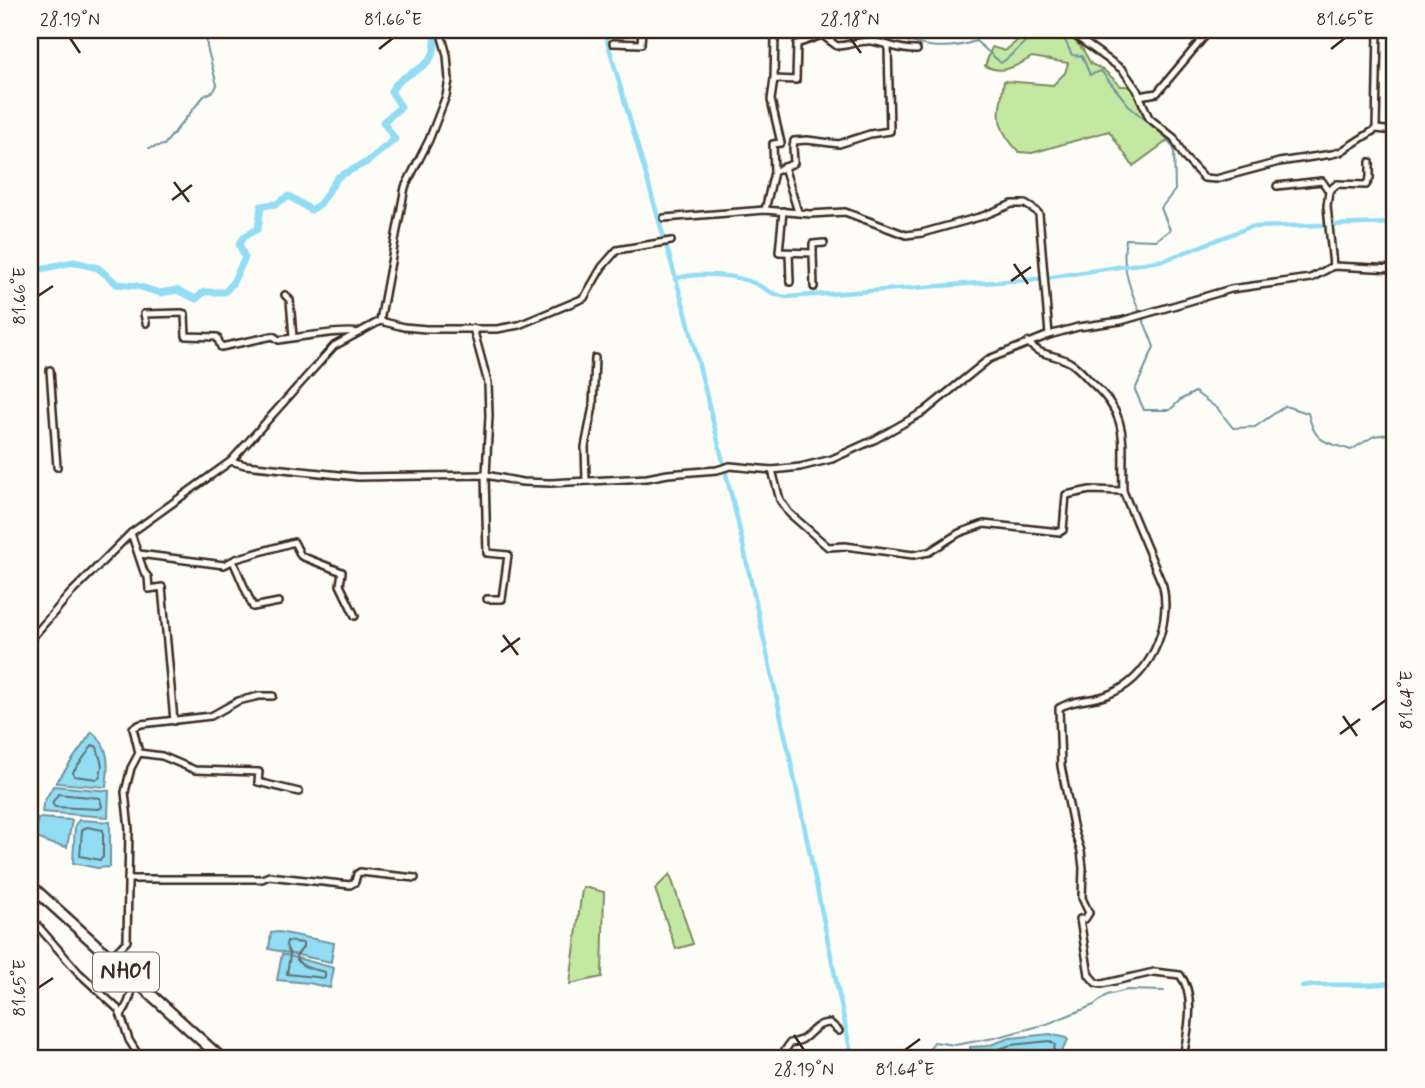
<svg xmlns="http://www.w3.org/2000/svg" width="1425" height="1088" viewBox="0 0 1425 1088" font-family="Mynerve,sans-serif">
<style>
.green{fill:#c2e8a2;stroke:#7e8960;stroke-width:2}
.water{fill:#92dcf4;stroke:#6f959e;stroke-width:2}
.lines{fill:none;stroke-linecap:round;stroke-linejoin:round}
.shore{stroke:#5e7174;stroke-width:2}
.stream{stroke:#6f959e;stroke-width:2}
.canal{stroke:#92dcf4;stroke-width:4.5}
.river{stroke:#92dcf4;stroke-width:7}
.minor-casing{stroke:#3b2a1e;stroke-width:10}
.highway-casing{stroke:#3b2a1e;stroke-width:14}
.minor{stroke:#fdfcf7;stroke-width:5}
.highway{stroke:#fdfcf7;stroke-width:9}
.ticks{fill:none;stroke:#3b2a1e;stroke-width:2.5}
.labels{text-anchor:middle;dominant-baseline:central;stroke-width:5;stroke-linejoin:round;paint-order:stroke}
.shield{fill:#fdfcf7;stroke:#75695f;stroke-width:2}
.shield-label{font-size:23px;font-weight:bold;fill:#3b2a1e}
.neatline{fill:none;stroke:#3b2a1e;stroke-width:2.5}
.ticks-label{font-size:18px;text-anchor:middle;fill:#3b2a1e}
</style>
<rect width="100%" height="100%" fill="#fdfcf7"/>
<filter id="ink" filterUnits="userSpaceOnUse"><feTurbulence type="fractalNoise" baseFrequency=".0143" numOctaves="2"/><feDisplacementMap in="SourceGraphic" scale="14" xChannelSelector="R" yChannelSelector="G"/><feConvolveMatrix kernelMatrix="1 2 1 2 8 2 1 2 1" color-interpolation-filters="sRGB"/></filter>
<g filter="url(#ink)">
<g class="green">
<path d="M1030 30H1064L1082 48 1091 64 1104 70 1121 86H1127L1137 94 1142 110 1150 122 1170 139 1133 166 1109 131 1032 153 1019 152C993 125 999 115 1004 81L1053 85 1065 73 1068 63 1032 57C1016 66 1003 75 985 66L992 47 1005 51Z"/>
<polygon points="670,874 693,944 676,949 655,889"/>
<polygon points="584,887 604,892 602,977 570,984 582,889"/>
</g>
<g class="water">
<path d="M92 732C110 745 109 766 106 787L56 783Z"/>
<polygon points="53,786 109,791 108,817 42,812 43,804"/>
<polygon points="38,818 72,820 67,847 49,843 35,837"/>
<polygon points="79,820 110,822 110,867 97,868 73,863 75,825"/>
<polygon points="279,932 334,943 331,962 269,949 271,933"/>
<polygon points="282,954 334,968 330,988 309,983 277,980"/>
<polygon points="1050,1034 1066,1038 1068,1040 1058,1058 971,1058 970,1047 987,1046 1010,1038"/>
</g>
<g class="lines">
<g class="shore">
<polygon points="93,745 97,747 102,765 100,777 97,779 74,776 73,772"/>
<polygon points="58,794 100,798 102,807 99,809 55,807 52,803"/>
<polygon points="87,827 103,830 103,857 100,860 80,856 82,830"/>
<path d="M287 941 303 943V947L296 956C298 968 314 969 325 972V978L287 974 290 955 286 945Z"/>
<polyline points="942,1058 945,1055 987,1053 1011,1045 1050,1041 1055,1045 1052,1058"/>
</g>
<g class="stream">
<polyline points="831,30 837,37 856,30"/>
<path d="M870 30C909 41 936 55 976 41L1001 63C1015 54 1025 40 1039 30"/>
<path d="M1060 30 1072 55 1082 56 1090 75 1101 71 1131 108 1166 137 1174 149 1175 190 1161 208 1170 230 1156 240 1126 239C1118 277 1142 312 1154 347L1135 390 1144 410H1170L1180 400 1195 392 1218 409 1233 428 1255 427 1285 406 1308 413C1315 443 1323 441 1351 450L1374 436 1395 433"/>
<polyline points="149,148 164,145 204,96 214,91 217,85 207,47 206,33 225,33 229,30"/>
<polyline points="915,1058 926,1055 934,1042 955,1045 994,1038 1047,1024 1094,1005 1107,995 1127,990 1164,991"/>
</g>
<g class="canal">
<polyline points="604,30 688,321 737,518 792,767 852,1058"/>
<path d="M675 279C696 272 735 274 756 284 766 289 774 296 786 297L1038 279 1165 260 1250 227 1395 223"/>
<path d="M1302 987C1333 981 1364 989 1395 982"/>
</g>
<path class="river" d="M30 271 74 262 98 268 117 284 137 286 160 293 177 290 196 299 204 292H225L232 284 245 258 239 244 245 236 258 229 261 206 276 204 289 196 311 210 320 204 338 177 367 162 395 139 383 122 401 107 391 91C405 66 442 74 434 30"/>
<defs>
<g id="minor">
<polyline points="1067,30 1123,70 1137,90 1149,118 1174,138 1184,157 1204,178 1216,179 1279,162 1332,154 1340,152 1376,129"/>
<polyline points="1378,30 1376,129 1395,131"/>
<polyline points="613,43 641,44 642,30"/>
<polyline points="774,79 775,38"/>
<polyline points="1139,96 1157,93 1210,30"/>
<polyline points="784,167 798,212"/>
<path d="M774 172 773 144 781 143 771 100 774 79 796 80 797 44 822 35 837 46C849 46 859 40 871 41 887 43 900 51 917 50"/>
<polyline points="1277,186 1322,181 1329,191"/>
<polyline points="765,210 774,172 794,163 793,147 794,141 807,140 839,144 870,134 890,131 888,46"/>
<polyline points="783,211 779,252 813,253 814,287"/>
<polyline points="664,218 765,210 810,214 845,212 906,235 922,233 983,216 1012,204 1025,204 1035,210 1039,214 1049,335"/>
<polyline points="789,253 790,282"/>
<polyline points="813,253 813,244 824,243"/>
<polyline points="1333,266 1327,206 1329,191 1337,184 1366,185 1370,178 1370,162"/>
<polyline points="285,295 290,300 293,337"/>
<polyline points="380,321 404,327 426,329 497,329 519,325 584,298 602,267 617,250 671,241"/>
<path d="M146 323 144 314 182 313 185 314 186 336 217 337 221 347 273 336 279 340C292 338 349 329 357 333"/>
<polyline points="473,328 488,383 489,416 486,475"/>
<polyline points="50,370 57,467"/>
<polyline points="231,461 334,346 380,321 405,187 429,140 446,96 449,80 447,55 440,30"/>
<path d="M772 470 780 500 789 513 828 547 845 546 913 555 929 552 959 533 984 524 1060 532 1063 530 1066 495 1090 490 1123 491C1121 443 1132 418 1091 382 1085 376 1079 368 1071 363 1058 354 1039 357 1028 342"/>
<polyline points="485,475 487,553 508,555 502,599 487,599"/>
<polyline points="586,481 585,447 593,406 595,358"/>
<path d="M1123 491 1163 586C1172 628 1149 680 1107 695 1092 701 1073 699 1059 708L1061 766 1074 830 1081 851 1083 868 1082 898 1089 913 1085 919H1080L1089 975 1096 983 1102 984 1154 972 1180 975C1197 996 1187 1034 1183 1058"/>
<polyline points="131,533 144,572 148,577 149,589 162,587 174,721"/>
<polyline points="139,554 224,565 236,559 294,542 301,556 342,572 340,585 355,616"/>
<polyline points="233,561 253,607 279,602"/>
<polyline points="30,640 70,594 131,533 231,461 245,465 358,477 486,475 522,482 550,483 647,478 668,474 717,470 730,466 772,470 800,467 832,459 876,439 925,411 989,359 1049,335 1078,327 1121,321 1231,289 1311,278 1333,266 1395,269"/>
<polyline points="139,753 162,756 195,770 259,772 258,782 299,792"/>
<polyline points="128,879 262,879 269,876 350,885 355,882 357,874 360,872 415,878"/>
<polyline points="30,917 78,972 119,1010 129,1040 140,1058"/>
<polyline points="110,958 127,941 129,829 125,792 131,768 139,753 133,728 141,724 211,716 238,701 259,696 273,696"/>
<path d="M121 1015C127 1007 135 989 132 979"/>
<path d="M780 1058 790 1043C812 1041 810 1023 830 1023L839 1031"/>
</g>
<polyline id="highway" points="30,885 221,1058"/>
</defs>
<use href="#minor" class="minor-casing"/>
<use href="#highway" class="highway-casing"/>
<use href="#minor" class="minor"/>
<use href="#highway" class="highway"/>
</g>
</g>
<path class="ticks" d="M70 38 80 53M850 38 861 53M379 49 393 38M1331 49 1345 38M174 182 189 202M172 200 192 185M1014 264 1028 284M1011 281 1031 267M38 296 53 286M503 635 518 655M501 652 520 638M1372 710 1386 700M1343 716 1357 736M1340 734 1360 719M38 988 53 978M794 1035 804 1050M905 1050 920 1039"/>
<g class="labels">
<rect class="shield" x="93" y="952.5" width="66" height="39" rx="5"/>
<g class="shield-label">
<text x="126" y="972">NH01</text>
</g>
</g>
<rect width="1425" height="1088" fill="none" stroke="#fdfcf7" stroke-width="77"/>
<rect x="38" y="38" width="1348" height="1012" class="neatline"/>
<g class="ticks-label">
<text x="70" y="25">28.19°N</text>
<text x="393" y="25">81.66°E</text>
<text x="850" y="25">28.18°N</text>
<text x="1345" y="25">81.65°E</text>
<text transform="translate(19 296) rotate(-90)" y="6">81.66°E</text>
<text transform="translate(1406 700) rotate(-90)" y="6">81.64°E</text>
<text transform="translate(19 988) rotate(-90)" y="6">81.65°E</text>
<text x="804" y="1075">28.19°N</text>
<text x="905" y="1075">81.64°E</text>
</g>
</svg>
